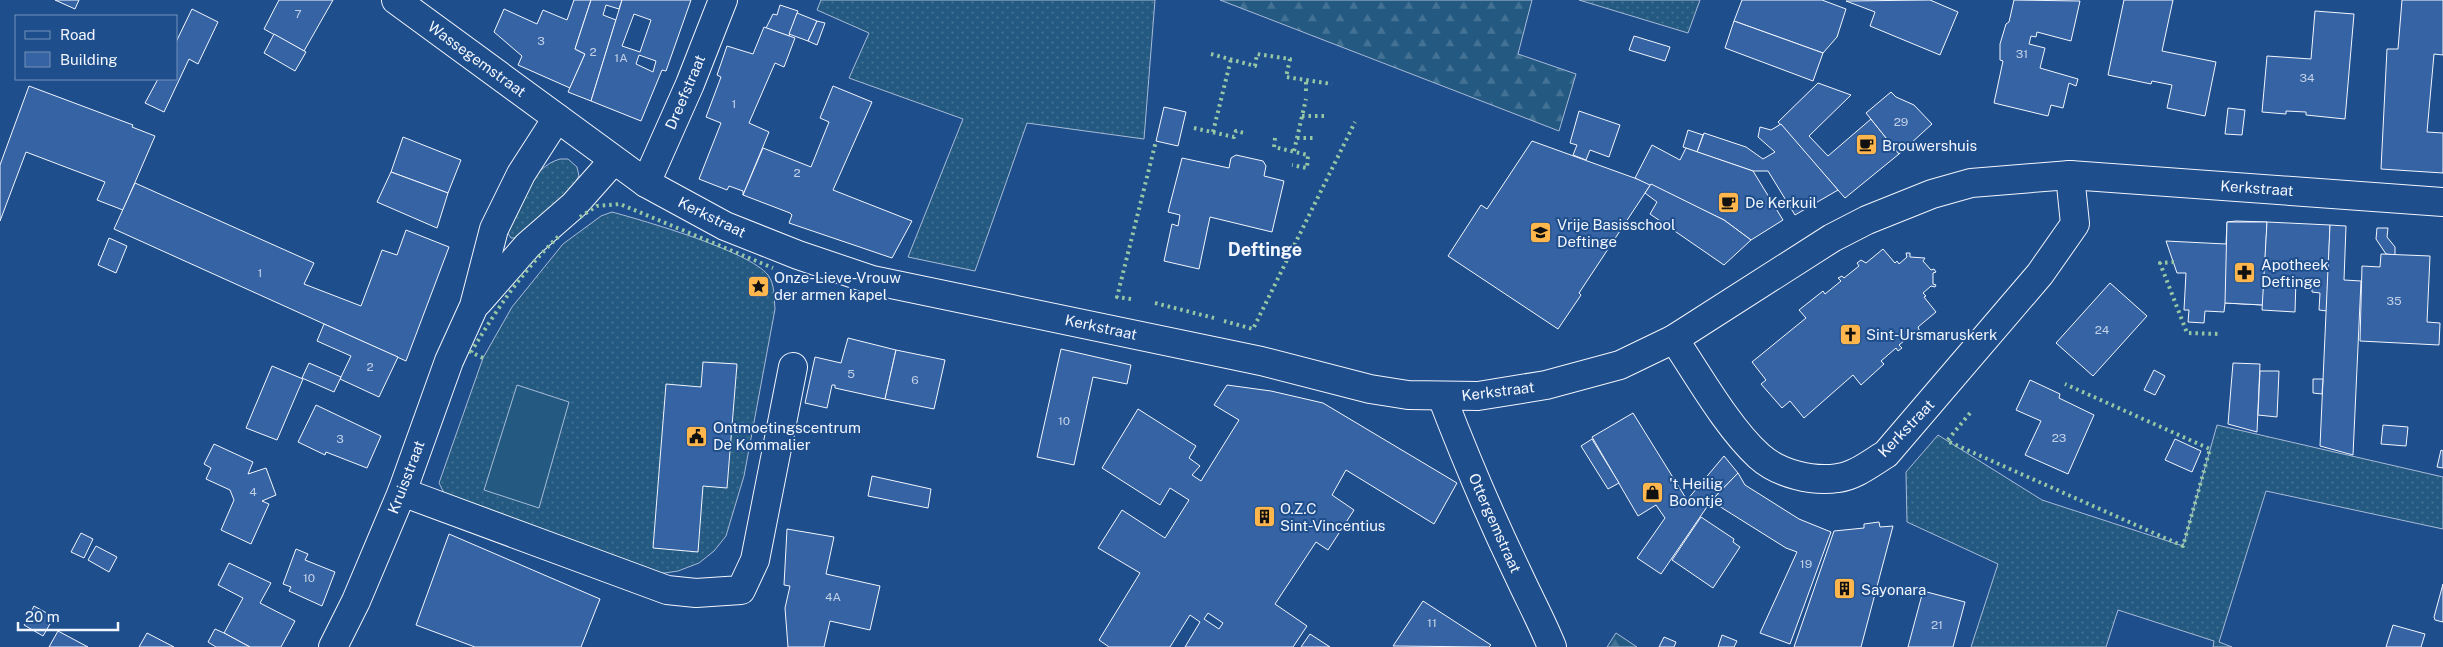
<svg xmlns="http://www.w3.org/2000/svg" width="2443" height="647" viewBox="0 0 2443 647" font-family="'Public Sans',sans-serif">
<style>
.grass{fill:url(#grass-dots);stroke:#a8bbd7}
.forest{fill:url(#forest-firs);stroke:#a8bbd7}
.garden{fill:#245a82;stroke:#a8bbd7}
.building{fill:#3563a3;stroke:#f2f6ff;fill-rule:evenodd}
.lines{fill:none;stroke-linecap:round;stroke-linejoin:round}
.minor-casing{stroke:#f2f6ff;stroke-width:30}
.minor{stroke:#1f4e8c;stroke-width:28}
.hedge{stroke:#97c8a6;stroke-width:4;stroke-dasharray:2.5 4;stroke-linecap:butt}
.labels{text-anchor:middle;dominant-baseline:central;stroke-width:4;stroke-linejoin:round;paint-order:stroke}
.number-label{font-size:12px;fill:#c3d1e8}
.street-label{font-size:15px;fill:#f2f6ff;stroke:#1f4e8c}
.poi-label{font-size:15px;fill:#f2f6ff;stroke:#1f4e8c;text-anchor:start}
.quarter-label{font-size:18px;font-weight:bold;fill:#f2f6ff;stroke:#1f4e8c}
</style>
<defs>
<pattern id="grass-dots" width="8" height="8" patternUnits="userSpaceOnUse" patternTransform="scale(1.25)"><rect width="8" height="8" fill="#245a82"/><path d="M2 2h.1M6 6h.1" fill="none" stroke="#447295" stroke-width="1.8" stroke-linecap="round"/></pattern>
<pattern id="forest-firs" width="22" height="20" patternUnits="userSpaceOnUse" patternTransform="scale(1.25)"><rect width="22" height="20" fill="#245a82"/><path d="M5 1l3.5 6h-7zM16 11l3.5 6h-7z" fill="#447295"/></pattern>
</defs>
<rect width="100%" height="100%" fill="#1f4e8c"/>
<g class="grass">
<polygon points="821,0 1155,0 1144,139 1027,123 975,271 908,257 963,119 849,78 869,33 817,10"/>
<polygon points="1579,0 1700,0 1688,33"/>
<path d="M560 159H568L577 167 579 176C565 203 540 219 516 238H511L505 229C518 206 531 167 560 159Z"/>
<path d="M612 212C645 221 749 251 768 275 775 284 774 299 775 309L744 476 726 536 714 551 699 563 678 571 658 574 627 566 444 493 439 483 483 358 512 307 563 244 601 216Z"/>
<polygon points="2217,425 2443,477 2443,529 2266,491 2219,642 2232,647 2213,647 2214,641 2118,610 2106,647 1971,647 1998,564 1907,522 1906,472 1938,435 2042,500 2183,546"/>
</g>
<g class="forest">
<polygon points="1220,0 1532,0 1518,54 1576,74 1559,131"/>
<polygon points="1616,633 1637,647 1607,647"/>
</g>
<polygon class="garden" points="517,385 569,402 539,508 484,490"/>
<g class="building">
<polygon points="55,0 79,0 75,9"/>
<polygon points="279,0 333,0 304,51 264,29"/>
<polygon points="574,0 591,0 575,49 585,54 570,88 518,65 522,56 494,32 504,9 537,24 543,10 567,20"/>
<polygon points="591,0 622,0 619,9 606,5 603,15 616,20 591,101 568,92 585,54 575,49"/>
<path d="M622 0H691L666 71 662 70 641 121 591 101ZM634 14 651 20 640 52 622 46ZM639 55 656 61 653 72 636 64Z"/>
<polygon points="1742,0 1822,0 1846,9 1837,37 1823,53 1734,21"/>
<polygon points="1930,0 1958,12 1940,55 1870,26 1875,12 1846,1"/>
<polygon points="2014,0 2080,1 2071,41 2037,32 2036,37 2031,36 2029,44 2045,48 2040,68 2078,79 2076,86 2069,83 2063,108 2051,105 2048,116 1994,103 2003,61 2000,60 2000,44 2006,24 2009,22"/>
<polygon points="2124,0 2173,0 2162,51 2216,62 2205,116 2167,108 2172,85 2152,81 2151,84 2108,75"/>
<polygon points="2402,0 2443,0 2443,55 2434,54 2427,132 2443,133 2443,173 2381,169 2387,49 2398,49"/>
<polygon points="780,5 798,11 789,36 766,28 773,14 777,15"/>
<polygon points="192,9 218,22 198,64 189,59 164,112 145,103 158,79 176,79 176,42"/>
<polygon points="2315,11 2354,14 2345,119 2306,115 2306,112 2286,111 2286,114 2262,112 2267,56 2311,59"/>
<polygon points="797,13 817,21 808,41 789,34"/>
<polygon points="817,21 825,23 817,45 808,41"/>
<polygon points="1734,21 1823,53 1813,81 1725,48"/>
<polygon points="764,27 795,38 784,67 775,63 749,123 769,132 743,195 743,191 729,186 727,190 699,179 721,123 706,117 721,77 717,75 727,46 753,54"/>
<polygon points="274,34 306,52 295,71 264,53"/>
<polygon points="1634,36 1670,47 1665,61 1629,50"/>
<polygon points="1818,83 1851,95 1809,136 1828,156 1871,119 1899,154 1845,198 1778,122"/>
<polygon points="29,86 133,125 132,127 155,136 123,210 97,200 105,182 26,152 0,221 0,165"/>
<polygon points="833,86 872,102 833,190 912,221 892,258 789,223 792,215 790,213 743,195 763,148 811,167 829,122 820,118"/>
<polygon points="1891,92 1896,97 1914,105 1932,124 1899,154 1866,113"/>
<polygon points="1164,107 1186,112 1178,146 1156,141"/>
<polygon points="2228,108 2245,110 2242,135 2225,134"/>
<polygon points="1579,111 1620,125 1609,157 1590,150 1586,160 1573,155 1577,145 1570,143"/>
<polygon points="1781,124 1838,190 1795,215 1768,171 1753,171 1697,152 1704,133 1746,147 1763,159 1775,152 1758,137 1760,127 1771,130"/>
<polygon points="1688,130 1703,135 1697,152 1683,147"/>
<polygon points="403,137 461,160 448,193 391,172"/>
<polygon points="1532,141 1651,184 1579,293 1581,295 1558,329 1448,256 1481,205 1487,209"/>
<polygon points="1652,145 1680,160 1686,148 1753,171 1783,220 1751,240 1724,220 1635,178"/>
<polygon points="1236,155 1263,161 1266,166 1264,176 1284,181 1272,232 1210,217 1199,269 1164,261 1172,224 1178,226 1180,215 1168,212 1182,158 1229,168 1231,158"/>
<polygon points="391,172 448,193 437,228 377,202"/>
<polygon points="135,183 314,263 304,284 361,306 382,250 397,255 406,230 449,247 406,361 114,229"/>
<polygon points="1651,184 1724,220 1751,240 1724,265 1650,214 1657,202 1645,193"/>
<polygon points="2236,221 2267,222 2263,305 2225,303 2224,312 2205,311 2204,323 2188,322 2189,310 2184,310 2186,273 2177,273 2166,241 2226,244 2227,222"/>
<polygon points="2227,222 2267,222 2263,305 2225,303"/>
<polygon points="2267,222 2330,225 2327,311 2319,310 2320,293 2312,292 2312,279 2296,279 2295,312 2262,310"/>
<polygon points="2330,225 2346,226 2344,280 2361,281 2353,455 2320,446"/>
<polygon points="2377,228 2388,228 2387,237 2395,247 2395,255 2386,254 2376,239"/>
<polygon points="109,238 127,246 116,273 98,265"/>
<polygon points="1883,249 1895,263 1897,261 1899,264 1907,257 1906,253 1910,253 1910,257 1925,258 1923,261 1931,270 1934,269 1936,272 1933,273 1933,284 1936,285 1935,287 1931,286 1923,293 1926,296 1924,297 1936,312 1918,327 1920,332 1917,335 1915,332 1899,345 1902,348 1898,351 1896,348 1881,361 1884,364 1861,385 1853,375 1804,418 1790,401 1782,408 1761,384 1766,380 1752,362 1806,318 1799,310 1823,291 1825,294 1841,281 1838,278 1842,276 1844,278 1859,266 1857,263 1861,260 1866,263"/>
<polygon points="2381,254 2430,256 2427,322 2440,323 2439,345 2360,341 2362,266 2380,267"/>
<polygon points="2110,283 2147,316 2093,376 2056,343"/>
<polygon points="324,324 398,357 379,397 340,379 351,356 317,341"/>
<polygon points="848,338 896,350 885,399 835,388 835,385 832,385 827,408 805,403 815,357 841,363"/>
<polygon points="1061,349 1131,365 1127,384 1093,377 1074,465 1037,457"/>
<polygon points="896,350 945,360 934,409 885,399"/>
<polygon points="703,362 737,364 727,488 703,486 698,552 653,548 666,384 701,387"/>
<polygon points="309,363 341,377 334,392 302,378"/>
<polygon points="2233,363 2260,364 2257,432 2228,424"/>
<polygon points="272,366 303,379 277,440 246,428"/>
<polygon points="2154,370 2165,376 2155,395 2144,390"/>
<polygon points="2260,371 2279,371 2277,417 2258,415"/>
<polygon points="2313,379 2323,379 2322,394 2313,393"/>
<polygon points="2030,380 2060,394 2059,398 2094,415 2068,474 2025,455 2041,421 2016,410"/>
<path d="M1227 385 1271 391 1323 403 1457 483 1434 524 1346 470 1332 495 1354 510 1328 550 1316 542 1275 604 1307 626 1293 647H1185L1200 622 1190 615 1170 647H1109L1099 640 1140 573 1098 548 1122 510 1165 538 1189 500 1170 488 1160 505 1102 468 1138 409 1196 446 1189 458 1200 466 1192 475 1201 481 1239 420 1214 405ZM1208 613 1223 623 1219 629 1204 619Z"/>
<polygon points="316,405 381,436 367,468 326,452 325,455 298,442"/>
<polygon points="1633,413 1687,500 1724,456 1738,473 1711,501 1661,574 1637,558 1665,518 1656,505 1638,516 1592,437"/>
<polygon points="2383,425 2408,427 2406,446 2381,444"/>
<polygon points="1592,439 1619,483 1608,489 1581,446"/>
<polygon points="2175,439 2201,451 2192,472 2165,460"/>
<polygon points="214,444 253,462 248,474 266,468 276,495 262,501 269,504 251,544 221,530 234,500 230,490 206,479 211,468 204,464"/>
<polygon points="2441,450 2443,451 2443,468 2437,467"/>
<polygon points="1738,473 1745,485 1799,519 1831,532 1790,644 1760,633 1797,552 1786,548 1711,501"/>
<polygon points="872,476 931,489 928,508 868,496"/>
<polygon points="1701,517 1734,539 1733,542 1740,547 1713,588 1672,560"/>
<polygon points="1879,522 1880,527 1893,526 1861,647 1794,647 1834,531 1864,528 1864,524"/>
<polygon points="787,529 834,537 826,574 880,586 870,630 830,621 824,647 788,647 785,608 790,586 784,585"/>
<polygon points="81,533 93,539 84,558 71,552"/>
<polygon points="449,534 600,599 581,647 475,647 416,625"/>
<polygon points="96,546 117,557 109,572 88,560"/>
<polygon points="296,549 308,554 305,560 335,572 322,606 289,591 291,587 283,584"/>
<polygon points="229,563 271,583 260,603 295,621 281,647 250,647 224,633 243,598 218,585"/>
<polygon points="2443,584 2443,622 2435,620 2434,617"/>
<polygon points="1923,591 1965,602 1953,647 1908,647"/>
<polygon points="1423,601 1491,645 1489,647 1393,646"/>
<polygon points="34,606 54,617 43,636 24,625"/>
<polygon points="2393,625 2425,634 2421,647 2386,647"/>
<polygon points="215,629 224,633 250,647 216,647 208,642"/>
<polygon points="58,631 88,647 49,647"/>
<polygon points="147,633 174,647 139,647"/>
<polygon points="1310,634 1330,647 1301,647"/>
<polygon points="1722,635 1737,641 1734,647 1718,647"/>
<polygon points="1664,637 1676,642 1674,647 1659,647"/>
</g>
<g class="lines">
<defs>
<g id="minor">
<polyline points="396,0 646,183 725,226 798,255 872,280 1261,361 1370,389 1408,395 1478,396 1546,385 1620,365 1674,339 1832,238 1867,220 1932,194 1971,183 2070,175 2443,202"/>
<polyline points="646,183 690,84 723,0"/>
<polyline points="478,302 528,245 574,205 613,161"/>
<path d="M1674 339C1698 375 1728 428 1759 456 1779 474 1813 482 1838 478 1855 476 1871 463 1886 454L2040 274 2075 224 2070 175"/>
<path d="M1442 397C1465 457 1490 516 1518 574 1529 598 1542 622 1552 647"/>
<polyline points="402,492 667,590 696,593 741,590 755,560 793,367"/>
<polyline points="333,647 356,601 402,492 449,361 474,306 494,229 521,174 557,118"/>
</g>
</defs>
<use href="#minor" class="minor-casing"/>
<use href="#minor" class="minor"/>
<g class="hedge">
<polyline points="1211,54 1255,66 1257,54 1290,59 1286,77 1332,84"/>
<polyline points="1306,91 1306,80"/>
<polyline points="1302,116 1325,116"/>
<polyline points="1194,128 1234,137 1236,131 1244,133"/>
<polyline points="1213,132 1231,59"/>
<polyline points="1275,138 1274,147 1308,155 1307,168 1292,165"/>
<polyline points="1297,138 1316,138"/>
<polyline points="1294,151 1306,99"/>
<polyline points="580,217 597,206 620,204 773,268"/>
<polyline points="2174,262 2160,263 2187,333 2219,334"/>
<polyline points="1131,299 1117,297 1156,141"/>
<polyline points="1155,303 1214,318"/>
<polyline points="1224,321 1253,329 1355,122"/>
<path d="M483 358 471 352C499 306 522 271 561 234"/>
<polyline points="1970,413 1947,441 2183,546 2210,449 2065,384"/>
</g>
</g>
<defs>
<symbol id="cafe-square" viewBox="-11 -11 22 22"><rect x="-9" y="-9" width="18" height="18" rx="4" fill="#ffb74d" stroke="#1f4e8c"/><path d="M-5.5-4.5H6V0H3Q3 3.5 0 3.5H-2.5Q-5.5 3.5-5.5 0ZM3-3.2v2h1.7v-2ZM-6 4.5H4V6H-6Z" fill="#111"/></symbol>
<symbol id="school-square" viewBox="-11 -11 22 22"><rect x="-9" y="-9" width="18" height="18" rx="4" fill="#ffb74d" stroke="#1f4e8c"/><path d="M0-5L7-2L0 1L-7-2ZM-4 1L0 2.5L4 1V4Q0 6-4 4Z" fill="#111"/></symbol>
<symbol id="pharmacy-square" viewBox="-11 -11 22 22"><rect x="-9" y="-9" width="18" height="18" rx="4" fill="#ffb74d" stroke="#1f4e8c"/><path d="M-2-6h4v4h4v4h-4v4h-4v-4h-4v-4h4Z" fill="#111"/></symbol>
<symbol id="sight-square" viewBox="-11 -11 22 22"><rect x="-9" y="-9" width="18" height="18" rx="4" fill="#ffb74d" stroke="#1f4e8c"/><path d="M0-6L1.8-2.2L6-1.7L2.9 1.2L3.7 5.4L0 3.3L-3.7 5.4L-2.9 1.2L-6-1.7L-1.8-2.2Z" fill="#111"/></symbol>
<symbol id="church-square" viewBox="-11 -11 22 22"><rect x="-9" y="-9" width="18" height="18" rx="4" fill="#ffb74d" stroke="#1f4e8c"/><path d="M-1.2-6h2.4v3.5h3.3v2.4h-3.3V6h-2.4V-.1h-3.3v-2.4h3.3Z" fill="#111"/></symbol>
<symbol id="civic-square" viewBox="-11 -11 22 22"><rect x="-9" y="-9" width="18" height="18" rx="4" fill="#ffb74d" stroke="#1f4e8c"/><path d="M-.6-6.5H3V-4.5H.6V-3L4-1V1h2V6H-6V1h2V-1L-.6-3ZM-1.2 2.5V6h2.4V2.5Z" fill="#111"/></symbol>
<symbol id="shop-square" viewBox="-11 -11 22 22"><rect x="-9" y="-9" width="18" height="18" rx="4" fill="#ffb74d" stroke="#1f4e8c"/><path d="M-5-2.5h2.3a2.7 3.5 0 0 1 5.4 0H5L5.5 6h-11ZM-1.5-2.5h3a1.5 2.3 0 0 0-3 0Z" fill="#111"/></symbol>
<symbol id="building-square" viewBox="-11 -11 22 22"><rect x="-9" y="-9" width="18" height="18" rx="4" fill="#ffb74d" stroke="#1f4e8c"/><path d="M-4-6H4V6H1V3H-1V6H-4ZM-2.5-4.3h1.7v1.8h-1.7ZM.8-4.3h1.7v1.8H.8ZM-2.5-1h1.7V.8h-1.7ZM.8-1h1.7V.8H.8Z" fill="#111"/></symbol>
</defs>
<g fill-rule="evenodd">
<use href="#cafe-square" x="1854" y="132" width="25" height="25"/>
<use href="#cafe-square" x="1716" y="190" width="25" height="25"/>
<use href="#school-square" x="1528" y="220" width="25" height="25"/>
<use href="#pharmacy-square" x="2232" y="260" width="25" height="25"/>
<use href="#sight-square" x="746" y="274" width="25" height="25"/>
<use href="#church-square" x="1838" y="322" width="25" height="25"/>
<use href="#civic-square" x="684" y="424" width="25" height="25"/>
<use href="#shop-square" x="1640" y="480" width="25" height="25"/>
<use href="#building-square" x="1252" y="504" width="25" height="25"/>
<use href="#building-square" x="1832" y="576" width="25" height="25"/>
</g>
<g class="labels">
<g class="number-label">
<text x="298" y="14">7</text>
<text x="541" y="41">3</text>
<text x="593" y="52">2</text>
<text x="2022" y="54">31</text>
<text x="621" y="58">1A</text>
<text x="2307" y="78">34</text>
<text x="734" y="104">1</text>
<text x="1901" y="122">29</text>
<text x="797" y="173">2</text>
<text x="260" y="273">1</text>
<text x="2394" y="301">35</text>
<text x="2102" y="330">24</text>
<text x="370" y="367">2</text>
<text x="851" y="374">5</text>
<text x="915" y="380">6</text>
<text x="1064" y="421">10</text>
<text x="2059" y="438">23</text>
<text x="340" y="439">3</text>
<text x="253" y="492">4</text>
<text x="1806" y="564">19</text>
<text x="309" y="578">10</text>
<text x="833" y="597">4A</text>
<text x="1432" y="623">11</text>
<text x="1937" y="625">21</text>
</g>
<g class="street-label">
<text transform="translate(477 59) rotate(36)">Wassegemstraat</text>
<text transform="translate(685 92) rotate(-67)">Dreefstraat</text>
<text transform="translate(2257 188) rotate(4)">Kerkstraat</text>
<text transform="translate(712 217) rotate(26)">Kerkstraat</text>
<text transform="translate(1101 327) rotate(12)">Kerkstraat</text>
<text transform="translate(1498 391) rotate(-7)">Kerkstraat</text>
<text transform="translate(1906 428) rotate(-46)">Kerkstraat</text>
<text transform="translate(406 477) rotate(-69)">Kruisstraat</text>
<text transform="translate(1495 523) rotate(66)">Ottergemstraat</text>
</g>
<g class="poi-label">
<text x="1882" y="145">Brouwershuis</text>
<text x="1745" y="202">De Kerkuil</text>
<text x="1557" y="224">Vrije Basisschool<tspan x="1557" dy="17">Deftinge</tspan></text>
<text x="2261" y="264">Apotheek<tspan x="2261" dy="17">Deftinge</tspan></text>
<text x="774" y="277">Onze-Lieve-Vrouw<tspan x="774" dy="17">der armen kapel</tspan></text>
<text x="1866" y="334">Sint-Ursmaruskerk</text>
<text x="713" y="427">Ontmoetingscentrum<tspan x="713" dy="17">De Kommalier</tspan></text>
<text x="1669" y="483">'t Heilig<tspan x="1669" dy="17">Boontje</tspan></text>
<text x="1280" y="508">O.Z.C<tspan x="1280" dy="17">Sint-Vincentius</tspan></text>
<text x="1861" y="589">Sayonara</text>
</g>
<g class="quarter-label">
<text x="1265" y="249">Deftinge</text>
</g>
</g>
<rect x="15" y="15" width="162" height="65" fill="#1f4e8c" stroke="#7391ba"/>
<rect x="25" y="31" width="25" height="8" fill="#1f4e8c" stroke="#7391ba"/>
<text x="60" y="40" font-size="15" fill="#f2f6ff">Road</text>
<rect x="25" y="52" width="25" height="15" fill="#3563a3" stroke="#7391ba"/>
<text x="60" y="65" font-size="15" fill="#f2f6ff">Building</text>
<path d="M18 622v8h100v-8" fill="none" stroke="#f2f6ff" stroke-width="2.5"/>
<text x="25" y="622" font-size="15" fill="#f2f6ff" stroke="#1f4e8c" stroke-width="4" paint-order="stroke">20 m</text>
</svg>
